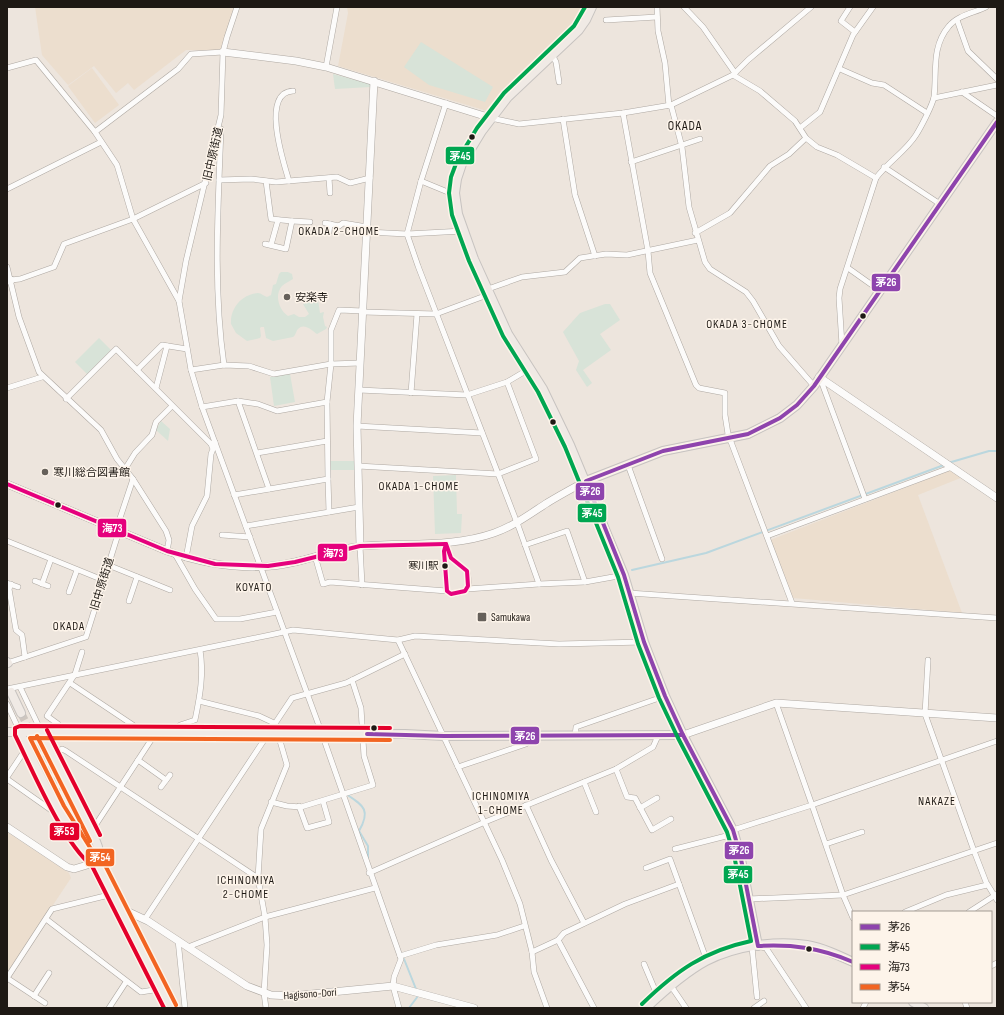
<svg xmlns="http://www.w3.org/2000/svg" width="1004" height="1015" viewBox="0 0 1004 1015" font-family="'Sofia Sans Condensed','Noto Sans JP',sans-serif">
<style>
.built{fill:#ecdece}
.green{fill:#d8e3d8}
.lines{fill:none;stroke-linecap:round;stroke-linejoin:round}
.stream{stroke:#bbd7de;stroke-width:2}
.primary-tunnel{stroke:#cec6bf;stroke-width:8;stroke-dasharray:8 4;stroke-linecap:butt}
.street-casing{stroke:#aea8a2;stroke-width:6}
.secondary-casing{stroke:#aea8a2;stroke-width:8}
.primary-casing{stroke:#c7c3c0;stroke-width:10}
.street{stroke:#fcfbfa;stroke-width:5}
.secondary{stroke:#fcfbfa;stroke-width:7}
.primary{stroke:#f0eae5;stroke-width:8}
.primary-bridge-casing{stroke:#c7c3c0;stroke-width:10;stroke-linecap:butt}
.primary-bridge{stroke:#f0eae5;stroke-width:8}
.bus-1-casing{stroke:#fdf4ea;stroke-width:7}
.bus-2-casing{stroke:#fdf4ea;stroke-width:7}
.bus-3-casing{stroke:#fdf4ea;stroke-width:7}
.bus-4-casing{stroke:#fdf4ea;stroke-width:7}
.bus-5-casing{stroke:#fdf4ea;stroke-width:7}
.bus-1{stroke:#8e44ad;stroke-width:4}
.bus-2{stroke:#00a651;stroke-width:4}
.bus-3{stroke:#e5007d;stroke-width:4}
.bus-4{stroke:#f26522;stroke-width:4}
.bus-5{stroke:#e4002b;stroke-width:4}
.bus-dot{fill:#1e1914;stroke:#fdf4ea;stroke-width:1.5}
.poi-dot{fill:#66605a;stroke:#fdf4ea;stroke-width:1.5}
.labels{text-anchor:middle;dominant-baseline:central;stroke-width:3;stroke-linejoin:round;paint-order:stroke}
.bus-label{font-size:10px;fill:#1e1914;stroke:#fdf4ea;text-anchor:end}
.street-label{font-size:11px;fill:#1e1914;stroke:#fdf4ea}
.poi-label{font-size:11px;fill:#1e1914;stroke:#fdf4ea;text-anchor:start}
.neighbourhood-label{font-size:12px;letter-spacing:1px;fill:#1e1914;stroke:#fdf4ea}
.quarter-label{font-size:13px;letter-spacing:1px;fill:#1e1914;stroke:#fdf4ea}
.line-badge{stroke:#fdf4ea;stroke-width:1.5}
.badge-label{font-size:11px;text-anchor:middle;font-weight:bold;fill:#fff}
</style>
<rect width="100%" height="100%" fill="#ede5dd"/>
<g class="built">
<polygon points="35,7 234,7 221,50 186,50 134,90 128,83 116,93 94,66 68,85 42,55"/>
<polygon points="347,7 585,7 569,31 504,89 487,111 338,66 348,13"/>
<polygon points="92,68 119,105 95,123 68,86"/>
<polygon points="951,470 963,477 918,495 962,613 793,598 770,540"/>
<polygon points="7,832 69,873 71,878 7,974"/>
</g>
<g class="green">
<polygon points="421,42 493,87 485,102 429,85 404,67"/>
<polygon points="333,74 371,84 371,87 335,89"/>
<path d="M281 272H288L292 274 293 279C290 281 285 283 282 286 274 295 279 310 288 316L294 314 299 317H305L309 314 303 304 315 298 318 300 320 313 324 312 323 317 325 326 327 327 326 329 317 334C313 331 304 322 298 329 296 331 296 335 293 337L273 341 266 338 264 327H261L260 328 261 336 260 338 247 341 236 333 231 324C230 308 242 294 258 293 261 293 264 296 267 297L271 295 273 285 276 284 279 274Z"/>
<polygon points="605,304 610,304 620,320 600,334 611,350 583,370 592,383 587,387 576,370 579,361 563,332 580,313"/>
<polygon points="99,338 111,350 87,374 75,362"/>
<polygon points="290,374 295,402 274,406 270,377"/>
<polygon points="161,421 170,429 168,441 156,430"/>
<rect x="330" y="461" width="25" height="9"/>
<polygon points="456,475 457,514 462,514 461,533 435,534 433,476"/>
</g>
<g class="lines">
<g class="stream">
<polyline points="948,463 989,451 997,451"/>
<polyline points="632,570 706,553 944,465"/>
<path d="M346 794C364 806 371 810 359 831L368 846V858"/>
<polyline points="404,959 416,989"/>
<polyline points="409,1008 418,996"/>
</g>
<polyline class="primary-tunnel" points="21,713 62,794"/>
<defs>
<g id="street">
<polyline points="657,7 658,31 665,63 669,106"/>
<polyline points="684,7 703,27 735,73"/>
<polyline points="850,7 841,21 855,32"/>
<polyline points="606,20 657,17"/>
<polyline points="957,20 968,51 997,79"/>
<polyline points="552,55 556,62 559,82"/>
<polyline points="326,67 337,7"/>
<polyline points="7,68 36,60 95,132 117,165 133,219 179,301 191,370 202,407 322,734 401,959 394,977 393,986 399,1008"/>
<polyline points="840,69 872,83 884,85 927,113"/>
<polyline points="733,75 760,91 795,121 806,138 817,147 837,155 876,178"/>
<polyline points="962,92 997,116"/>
<polyline points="934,98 997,85"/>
<polyline points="446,103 421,181 407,234 418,266 519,528 539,584 585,582 624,575"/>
<polyline points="671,105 682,147 689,207 705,262 710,269 746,292 753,301 779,346 814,386"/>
<polyline points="623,113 648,251 650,273 696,385 699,388 725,393 725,415 728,434 792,603"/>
<polyline points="491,118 519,124 623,113 671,105 733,75 748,60 811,7"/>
<polyline points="563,119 575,195 595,256"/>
<polyline points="800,128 820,112 853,35 873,7"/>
<path d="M221 129C218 208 213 287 224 365"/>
<polyline points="95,132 178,69 191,54 223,52"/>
<polyline points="631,162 700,139"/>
<polyline points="884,167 940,204"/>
<polyline points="329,178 330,193"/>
<polyline points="219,180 251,179 276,182 337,177 350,183 370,178"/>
<path d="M289 181C284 164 260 92 293 91"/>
<polyline points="421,181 455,195"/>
<polyline points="7,189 101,142"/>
<polyline points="292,221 310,222"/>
<polyline points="325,223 339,226 343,223 367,227"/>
<polyline points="329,232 330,224"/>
<polyline points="367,232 407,234 463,231"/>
<polyline points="695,233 730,213 770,166 789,154 806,138"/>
<polyline points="265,244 286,249 292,221 271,219 266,181"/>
<polyline points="271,245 278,220"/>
<polyline points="7,267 19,317 39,372 101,430 117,459 133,479 166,531 169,540 167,551"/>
<polyline points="848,268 879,290"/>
<polyline points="11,280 20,279 54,267 64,244 133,219 206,183"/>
<polyline points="488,289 522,277 565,272 580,258 606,254 627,255 698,240"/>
<polyline points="179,301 186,261 221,115 223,52 227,37 237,7"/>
<polyline points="363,312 436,314 490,294"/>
<path d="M842 345 839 298 840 289 876 178C888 162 906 151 916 135 921 127 932 106 934 97 937 72 931 47 949 26 958 15 974 13 986 7"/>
<polyline points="137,370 162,345 187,349"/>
<polyline points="191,370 224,365 249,366 274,374 331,364 331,330 339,310 363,311"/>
<polyline points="820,378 865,499"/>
<polyline points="7,388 42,377"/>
<polyline points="156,388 167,346"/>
<polyline points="359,390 467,395 507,382 529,369"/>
<polyline points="411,393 417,314"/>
<polyline points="66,399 116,349 211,444 215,442"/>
<polyline points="238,401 269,489"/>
<polyline points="202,407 238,401 258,404 277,411 327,402"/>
<polyline points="357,426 482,433"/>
<polyline points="257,453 327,441"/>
<polyline points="628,465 662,559"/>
<polyline points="358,466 498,474 536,459 507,382"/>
<polyline points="125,469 135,453 152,435 156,422 172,406"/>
<polyline points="328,479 329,512"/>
<polyline points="234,495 328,479 327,402 331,364 360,363"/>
<polyline points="246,526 359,507"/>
<polyline points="116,530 133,479"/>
<polyline points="222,535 250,537"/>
<polyline points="767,536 952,467"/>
<polyline points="7,541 103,580"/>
<path d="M446 544 451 558 467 571C471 589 468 592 451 594L447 591 444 551Z"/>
<polyline points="525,545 567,531 585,582"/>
<polyline points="360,546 362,585"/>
<polyline points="175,554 195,589 216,619 240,619 277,612"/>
<polyline points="315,556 323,584 330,582 447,591"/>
<polyline points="186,558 192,526 207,496 211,454 213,449 211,444"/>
<polyline points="108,565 170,590"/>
<polyline points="35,581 48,586"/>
<polyline points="7,583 18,587"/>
<polyline points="11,584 9,589 16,630 22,635 25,657"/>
<polyline points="42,584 51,559"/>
<polyline points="467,589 539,584"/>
<polyline points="69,592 77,570"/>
<polyline points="629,593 997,618"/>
<polyline points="129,601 137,577"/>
<polyline points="398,640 502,860 520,904 532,952 534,972 547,1008"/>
<polyline points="928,660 925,714 974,851 986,882 997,900"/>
<polyline points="7,663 86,637 119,531"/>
<polyline points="70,683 133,725 133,733"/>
<polyline points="20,687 42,733"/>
<polyline points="7,689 270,635 293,630 398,640 415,636 559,644 644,642"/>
<polyline points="199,701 259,716 274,723"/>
<polyline points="7,704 20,732"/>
<polyline points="62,733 58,724 47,716 75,674 82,652"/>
<path d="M179 734 180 725 195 720C200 696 204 674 200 650"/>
<polyline points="575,736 576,727 665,696"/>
<polyline points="53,755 62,749 66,751 258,878"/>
<polyline points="138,760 166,780"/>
<polyline points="458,767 526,744 530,736"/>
<polyline points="616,769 627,797 635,798 652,830 671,819"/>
<polyline points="7,777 27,747"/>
<polyline points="7,779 51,810 59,809"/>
<polyline points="584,782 596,812"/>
<polyline points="161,787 170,775"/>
<polyline points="271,802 287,806 301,807 373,785 364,756 361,708 352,680"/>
<polyline points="526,805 551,860 584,923"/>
<polyline points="299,806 307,828 329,822 323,801"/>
<polyline points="640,808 657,798"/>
<polyline points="733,830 812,805 776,703"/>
<polyline points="91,832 155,734"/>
<polyline points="826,844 862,832"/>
<polyline points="675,849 734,834"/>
<polyline points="646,868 670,859 707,961"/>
<polyline points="369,873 485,822 616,769 653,747 658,736"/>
<polyline points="749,899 843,895 997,843"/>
<polyline points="905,912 946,895 987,885"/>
<polyline points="969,912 997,894"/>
<polyline points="853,918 843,895 812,805 997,741"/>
<polyline points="46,919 141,992 160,989"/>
<polyline points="145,919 292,698 346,683 405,654"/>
<polyline points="178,940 185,1008"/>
<polyline points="558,940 594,1008"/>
<polyline points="188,947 265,917 375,888"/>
<polyline points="752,947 757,997"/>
<polyline points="761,947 766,948 806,1008"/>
<polyline points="532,952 558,940 564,933 625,904 679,884"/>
<polyline points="400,956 436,945 497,935 524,926"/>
<polyline points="644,964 655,990 660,995"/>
<polyline points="991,966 997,963"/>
<polyline points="7,978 52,909 113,894"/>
<polyline points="7,978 45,1003"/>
<polyline points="671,986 686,1008"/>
<polyline points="34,996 49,973"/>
<polyline points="965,1002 967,1008"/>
<polyline points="109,1008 126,982"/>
<polyline points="266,1008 264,993 267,945 265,917 258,878 261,829 287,765 278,734"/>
<polyline points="754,1008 764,1001"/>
<polyline points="863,1008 866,1002"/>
</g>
<g id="secondary">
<polyline points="223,52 296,61 326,67 491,118"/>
<polyline points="7,281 11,280"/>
<polyline points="819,377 997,498"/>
<path d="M7 484 167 551C207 565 253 572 295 562 317 557 339 548 363 546 407 542 451 548 494 533 514 526 530 514 547 503 560 495 573 488 586 481"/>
<polyline points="360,546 357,426 374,81"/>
<polyline points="683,735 776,703 997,718"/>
<polyline points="7,827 67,867 74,869 97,862"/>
<polyline points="120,908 148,921 247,986 271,995 291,996 393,986 474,1008"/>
</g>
<g id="primary">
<polyline points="592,7 586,20 579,30 508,97 482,131 462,164 457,179 455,193 458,214 474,259 508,334 543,389 570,445 624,575 644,642 665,696 683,735 733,830 740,854 758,946"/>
<polyline points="586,481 663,451 748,434 780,418 797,405 814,386 997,122"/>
<polyline points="7,662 8,663"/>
<polyline points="11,692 21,713"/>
<polyline points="7,732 25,732"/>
<path d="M20 732C33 763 71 841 95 860"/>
<polyline points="38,732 405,734 444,736 683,735"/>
<polyline points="42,733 95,839 98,847 97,861"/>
<polyline points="62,794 171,1008"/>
<polyline points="913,1002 924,1008"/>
<path d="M646 1008C664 991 684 973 706 961 735 946 775 940 807 945 823 948 838 955 853 962"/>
</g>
</defs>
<use href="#street" class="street-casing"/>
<use href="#secondary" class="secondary-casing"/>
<use href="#primary" class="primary-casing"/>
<use href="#street" class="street"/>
<use href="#secondary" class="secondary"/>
<use href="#primary" class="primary"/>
<defs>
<polyline id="primary-bridge" points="26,732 38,732"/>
</defs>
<use href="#primary-bridge" class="primary-bridge-casing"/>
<use href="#primary-bridge" class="primary-bridge"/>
<defs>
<g id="bus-1">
<polyline points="367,734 444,736 683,735"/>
<path d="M853 962C821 948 792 944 758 946L740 854 733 830 683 735 665 696 644 642 624 575 586 481 663 451 748 434 780 418 797 405 814 386 997 122"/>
</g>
<path id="bus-2" d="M585 7 574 26 504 93 477 128 457 161 451 177 449 193 452 215 469 261 503 336 538 392 565 447 618 577 638 644 659 698 678 738 727 832 734 855 751 941C704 951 676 971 642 1004"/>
<g id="bus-3">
<polyline points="7,484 167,551 215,564 268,566 295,562 360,546 446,544"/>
<polygon points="446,544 451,558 467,571 468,586 465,591 451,594 447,591 444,551"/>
</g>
<g id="bus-4">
<polyline points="37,736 90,841"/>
<polyline points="176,1005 102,859 91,849 64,806 30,738 390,740"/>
</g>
<g id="bus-5">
<polyline points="47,730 100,835"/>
<path d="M164 1008 92 866C62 841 33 771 15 735V728L20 726 390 728"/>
</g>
</defs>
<use href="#bus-1" class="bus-1-casing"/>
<use href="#bus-2" class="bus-2-casing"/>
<use href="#bus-3" class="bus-3-casing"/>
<use href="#bus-4" class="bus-4-casing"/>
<use href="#bus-5" class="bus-5-casing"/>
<use href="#bus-1" class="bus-1"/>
<use href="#bus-2" class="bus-2"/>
<use href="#bus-3" class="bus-3"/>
<use href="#bus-4" class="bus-4"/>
<use href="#bus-5" class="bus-5"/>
</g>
<g class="bus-dot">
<circle cx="472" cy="137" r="3.5"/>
<circle cx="863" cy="316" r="3.5"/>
<circle cx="553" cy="422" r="3.5"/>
<circle cx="58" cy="505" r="3.5"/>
<circle cx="445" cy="566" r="3.5"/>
<circle cx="374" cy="728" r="3.5"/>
<circle cx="809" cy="949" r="3.5"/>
</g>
<g class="poi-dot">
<circle cx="287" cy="297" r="4"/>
<circle cx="45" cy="472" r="4"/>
<rect x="477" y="612" width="10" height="10" rx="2"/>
</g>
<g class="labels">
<g class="bus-label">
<text x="438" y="566">寒川駅</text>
</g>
<g class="street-label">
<text transform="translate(213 154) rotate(-77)">旧中原街道</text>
<text transform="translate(102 584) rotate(-73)">旧中原街道</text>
<text transform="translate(310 994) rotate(-4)">Hagisono-Dori</text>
</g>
<g class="poi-label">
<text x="295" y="297">安楽寺</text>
<text x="53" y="472">寒川総合図書館</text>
<text x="491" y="617">Samukawa</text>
</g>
<g class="neighbourhood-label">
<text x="339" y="231">OKADA 2-CHOME</text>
<text x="747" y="324">OKADA 3-CHOME</text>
<text x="419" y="486">OKADA 1-CHOME</text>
<text x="254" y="587">KOYATO</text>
<text x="69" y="626">OKADA</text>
<text x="501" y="796">ICHINOMIYA<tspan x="501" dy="14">1-CHOME</tspan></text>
<text x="937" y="801">NAKAZE</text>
<text x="246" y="880">ICHINOMIYA<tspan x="246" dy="14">2-CHOME</tspan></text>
</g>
<g class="quarter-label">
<text x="685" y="126">OKADA</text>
</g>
</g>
<g class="line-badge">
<rect x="445" y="146" width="30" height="19" rx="4" fill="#00a651"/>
<rect x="871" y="273" width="30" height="19" rx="4" fill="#8e44ad"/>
<rect x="575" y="482" width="30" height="19" rx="4" fill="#8e44ad"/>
<rect x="577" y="503" width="30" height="20" rx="4" fill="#00a651"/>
<rect x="97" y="518" width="30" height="20" rx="4" fill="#e5007d"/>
<rect x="317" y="543" width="31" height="19" rx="4" fill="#e5007d"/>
<rect x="510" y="726" width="30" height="19" rx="4" fill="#8e44ad"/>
<rect x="49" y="822" width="31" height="19" rx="4" fill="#e4002b"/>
<rect x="724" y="841" width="30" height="19" rx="4" fill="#8e44ad"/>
<rect x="85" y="848" width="30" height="19" rx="4" fill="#f26522"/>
<rect x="723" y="865" width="30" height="19" rx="4" fill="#00a651"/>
</g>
<g class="badge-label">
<text x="460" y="160">茅45</text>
<text x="886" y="286">茅26</text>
<text x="590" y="495">茅26</text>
<text x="592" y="517">茅45</text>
<text x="112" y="532">海73</text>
<text x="333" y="557">海73</text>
<text x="525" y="740">茅26</text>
<text x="64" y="835">茅53</text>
<text x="739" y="854">茅26</text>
<text x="100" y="861">茅54</text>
<text x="738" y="878">茅45</text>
</g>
<rect width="1004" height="1015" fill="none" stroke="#1e1914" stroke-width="16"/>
<rect x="852" y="911" width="140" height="92" fill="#fdf4ea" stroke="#a49c94"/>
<rect x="860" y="924" width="20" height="6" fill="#8e44ad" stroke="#a49c94"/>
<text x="888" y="931" font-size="12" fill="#1e1914">茅26</text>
<rect x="860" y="944" width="20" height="6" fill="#00a651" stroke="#a49c94"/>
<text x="888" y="951" font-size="12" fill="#1e1914">茅45</text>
<rect x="860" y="964" width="20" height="6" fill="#e5007d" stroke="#a49c94"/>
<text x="888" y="971" font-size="12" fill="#1e1914">海73</text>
<rect x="860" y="984" width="20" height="6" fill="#f26522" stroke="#a49c94"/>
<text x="888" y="991" font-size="12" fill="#1e1914">茅54</text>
</svg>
